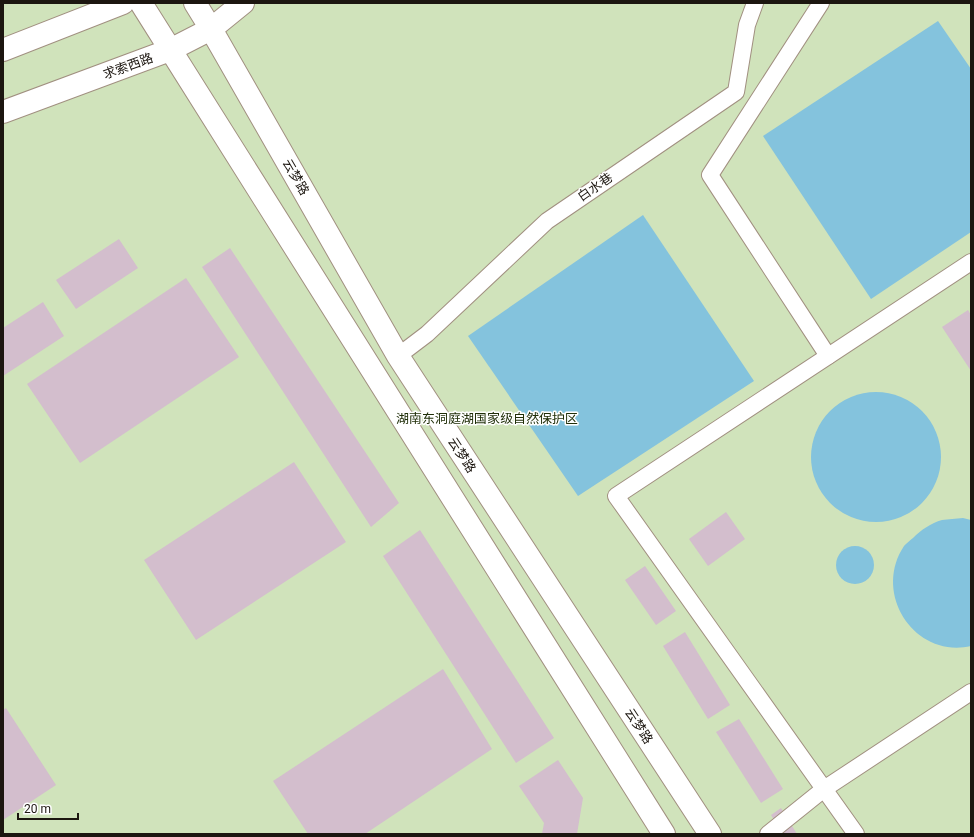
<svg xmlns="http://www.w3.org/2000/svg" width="974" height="837" viewBox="0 0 974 837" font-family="Roboto,'Noto Sans SC',sans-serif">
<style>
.green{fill:#d0e3bb}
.water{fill:#84c3dd}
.building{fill:#d3becd}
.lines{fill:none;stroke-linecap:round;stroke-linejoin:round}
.minor-casing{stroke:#a19080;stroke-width:18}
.primary-casing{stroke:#a19080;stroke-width:24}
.minor{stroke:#fff;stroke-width:16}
.primary{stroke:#fff;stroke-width:22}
.labels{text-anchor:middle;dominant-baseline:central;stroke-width:3;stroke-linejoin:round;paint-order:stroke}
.street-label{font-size:13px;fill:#1c1610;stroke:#fff}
.park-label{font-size:13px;fill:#202f09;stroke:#fff}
</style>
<rect width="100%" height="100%" fill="#fefaf7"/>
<rect class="green" x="3" y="3" width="968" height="831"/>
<g class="water">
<polygon points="938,21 971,69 971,232 871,299 763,136"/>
<polygon points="643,215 754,381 578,496 468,336"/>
<circle cx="876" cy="457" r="65"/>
<path d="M963 518 971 520V646C915 659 872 594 904 546 907 543 910 540 913 538 921 530 931 523 942 520 948 519 956 519 963 518Z"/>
<circle cx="855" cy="565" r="19"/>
</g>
<g class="building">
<polygon points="119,239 138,268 76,309 56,280"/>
<polygon points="230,248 399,503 371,527 202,267"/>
<polygon points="186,278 239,357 80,463 27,384"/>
<polygon points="43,302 64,336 3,376 3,328"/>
<polygon points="968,310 971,315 971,371 942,327"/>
<polygon points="294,462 346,542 196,640 144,560"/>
<polygon points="726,512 745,539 708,566 689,539"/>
<polygon points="420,530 554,738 516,763 383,556"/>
<polygon points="645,566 676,611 656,625 625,580"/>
<polygon points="685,632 730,705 708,719 663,646"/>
<polygon points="443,669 492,749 365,834 308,834 273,781"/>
<polygon points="6,708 56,785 3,820 3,710"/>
<polygon points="739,719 783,789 761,803 716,732"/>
<polygon points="558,760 583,798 577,834 542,834 544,823 519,786"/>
<polygon points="781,808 797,834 783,834 771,815"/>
</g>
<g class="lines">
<defs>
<g id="minor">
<polyline points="821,3 710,175 828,356"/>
<polyline points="398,356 427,334 547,221 736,92 747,25 755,3"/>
<polyline points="768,834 824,789 971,692"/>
<polyline points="856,834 616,496 971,262"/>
</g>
<g id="primary">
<polyline points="141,3 664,834"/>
<polyline points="195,3 211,29 398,356 710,834"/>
<polyline points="3,50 123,3"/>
<polyline points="3,112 170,50 211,29 243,3"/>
</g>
</defs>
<use href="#minor" class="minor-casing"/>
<use href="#primary" class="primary-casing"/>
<use href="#minor" class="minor"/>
<use href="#primary" class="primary"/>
</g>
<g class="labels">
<g class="street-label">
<text transform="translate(128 66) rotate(-20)">求索西路</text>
<text transform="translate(296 177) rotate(60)">云梦路</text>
<text transform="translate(595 187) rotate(-35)">白水巷</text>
<text transform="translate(462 455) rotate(57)">云梦路</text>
<text transform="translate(639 726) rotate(57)">云梦路</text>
</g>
<g class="park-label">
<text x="487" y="418">湖南东洞庭湖国家级自然保护区</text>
</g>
</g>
<rect width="974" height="837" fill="none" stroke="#1c1610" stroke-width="8"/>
<path d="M18 813v6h60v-6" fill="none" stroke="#1c1610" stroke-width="2"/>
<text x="24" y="813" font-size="12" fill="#1c1610" stroke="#ffffff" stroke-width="3" paint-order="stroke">20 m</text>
</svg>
